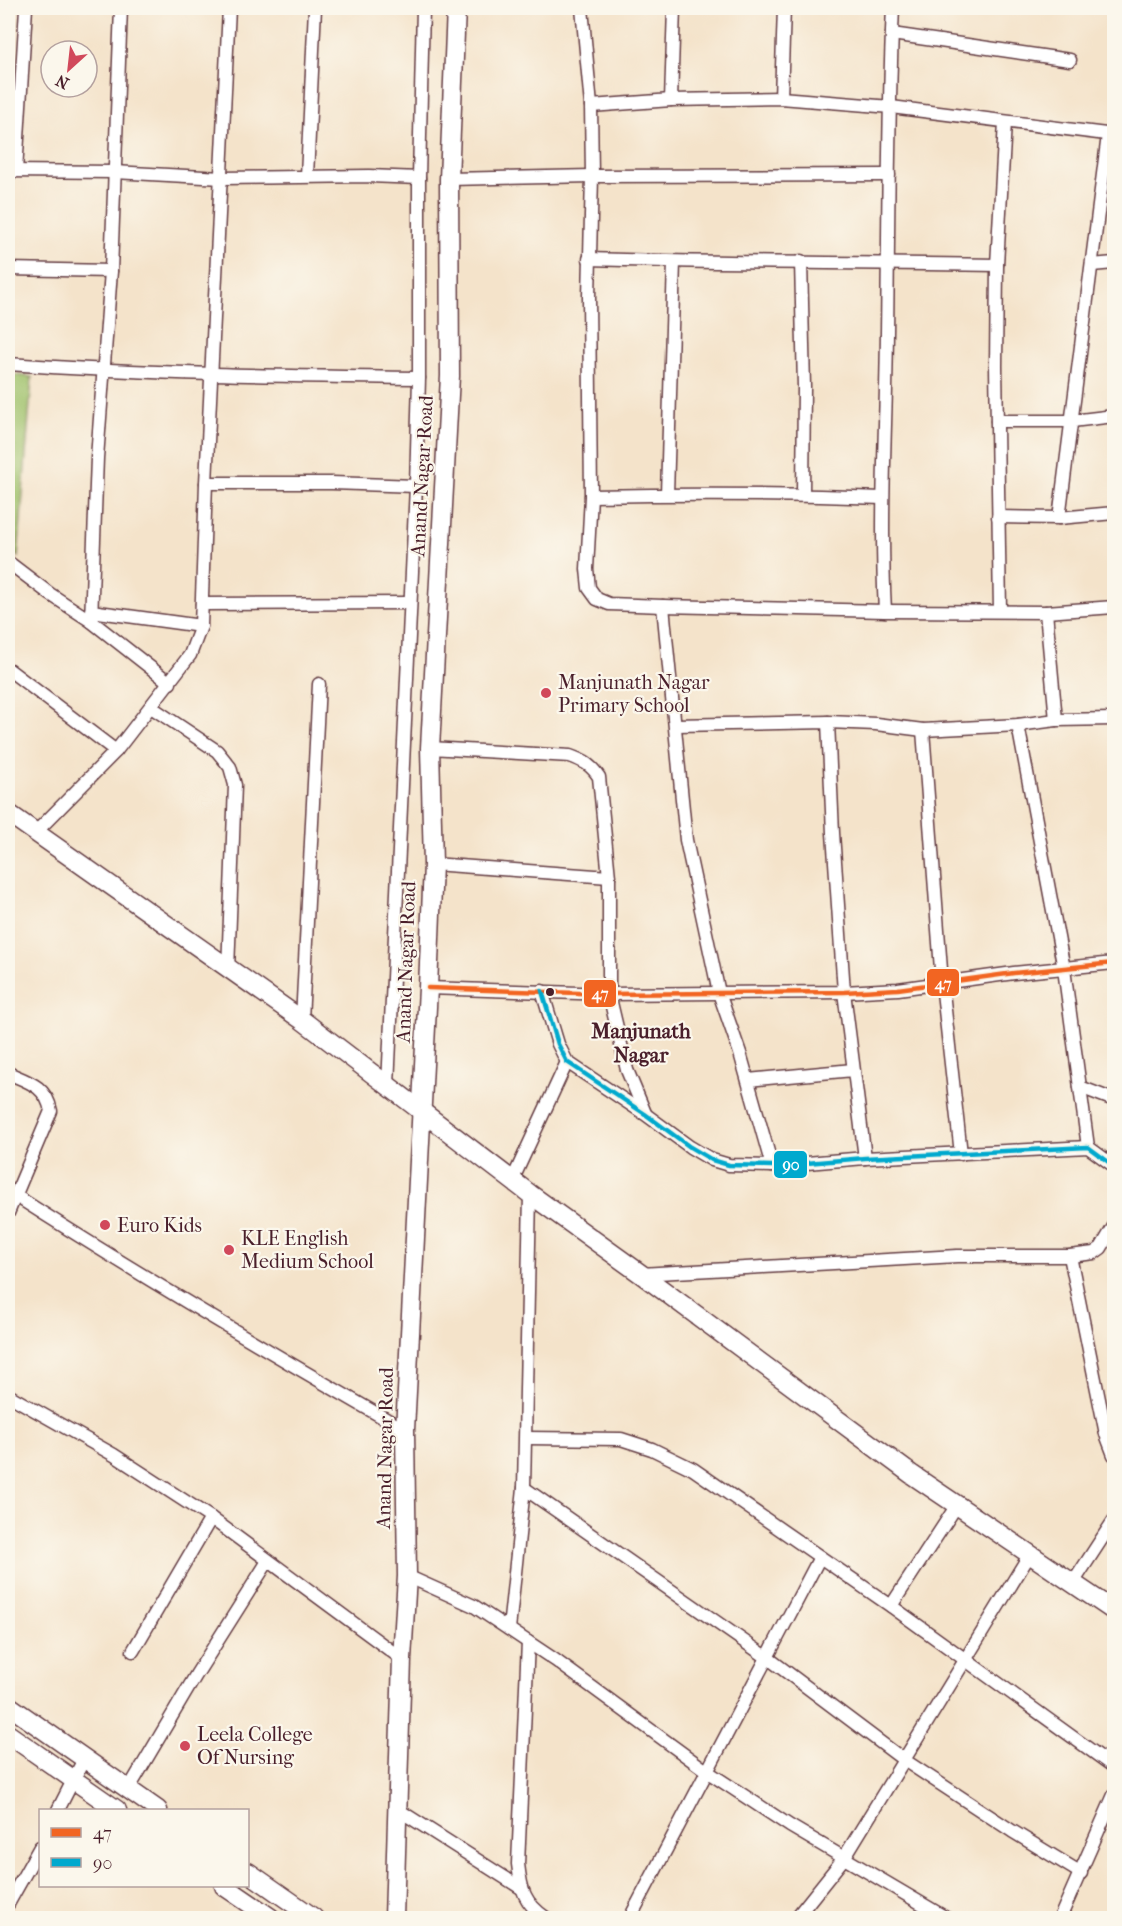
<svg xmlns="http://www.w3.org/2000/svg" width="1122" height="1926" viewBox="0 0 1122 1926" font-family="'IM FELL French Canon',serif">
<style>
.green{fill:#9fc16a;stroke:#74704a;stroke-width:1.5}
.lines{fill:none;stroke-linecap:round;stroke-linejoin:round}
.street-casing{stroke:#643c43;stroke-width:15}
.secondary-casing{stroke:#643c43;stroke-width:21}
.street{stroke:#fff;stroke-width:12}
.secondary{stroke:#fff;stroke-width:18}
.bus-1-casing{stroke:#fbf7ec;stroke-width:9}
.bus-2-casing{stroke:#fbf7ec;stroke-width:9}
.bus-1{stroke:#f26522;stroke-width:4.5}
.bus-2{stroke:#00a9ce;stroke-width:4.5}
.poi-dot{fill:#d1495b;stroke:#fbf7ec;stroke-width:2}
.bus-dot{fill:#4a1f2b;stroke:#fbf7ec;stroke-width:2}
.labels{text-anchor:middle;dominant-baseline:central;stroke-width:4.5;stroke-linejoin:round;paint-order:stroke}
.street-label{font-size:20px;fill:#4a1f2b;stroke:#fbf7ec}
.poi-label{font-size:20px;fill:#4a1f2b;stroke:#fbf7ec;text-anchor:start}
.neighbourhood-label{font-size:21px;font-weight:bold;fill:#4a1f2b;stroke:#fbf7ec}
.line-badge{stroke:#fbf7ec;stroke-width:2}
.badge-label{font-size:16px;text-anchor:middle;font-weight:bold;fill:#fff}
</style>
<rect width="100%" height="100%" fill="#fbf7ec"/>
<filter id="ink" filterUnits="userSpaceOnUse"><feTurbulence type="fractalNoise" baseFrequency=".0167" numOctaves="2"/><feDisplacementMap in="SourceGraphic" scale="12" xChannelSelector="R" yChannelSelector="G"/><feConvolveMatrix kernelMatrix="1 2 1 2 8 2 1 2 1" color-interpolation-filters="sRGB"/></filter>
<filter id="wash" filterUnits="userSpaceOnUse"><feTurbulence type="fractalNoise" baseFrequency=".008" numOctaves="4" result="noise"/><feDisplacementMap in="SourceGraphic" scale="24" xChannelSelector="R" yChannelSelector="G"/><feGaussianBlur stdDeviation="1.35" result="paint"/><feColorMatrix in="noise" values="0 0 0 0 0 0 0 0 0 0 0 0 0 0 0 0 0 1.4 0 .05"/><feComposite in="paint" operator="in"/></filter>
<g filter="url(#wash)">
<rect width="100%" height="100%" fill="#f4e3ca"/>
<polygon class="green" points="8,374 32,377 18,557 8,549"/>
</g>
<g filter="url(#ink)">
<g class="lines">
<defs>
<g id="street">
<polyline points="582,8 591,106 592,176 589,297 591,496 587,569 589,588 597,599 609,604 663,606 885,611 1046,612 1114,607"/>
<polyline points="892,34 1070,60"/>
<polyline points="781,98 784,8"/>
<polyline points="671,100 674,8"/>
<polyline points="591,106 671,100 781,98 891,107 1114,135"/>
<polyline points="8,171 114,172 222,178 369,176 419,178"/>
<polyline points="16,171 26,8"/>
<polyline points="307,176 315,8"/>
<polyline points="449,179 592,176 889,175"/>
<path d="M589 259C725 264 861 262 997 265"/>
<polyline points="801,261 804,387 803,495"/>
<polyline points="1092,265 1114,263"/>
<polyline points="8,269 111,271"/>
<path d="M8 364C145 374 281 376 419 378"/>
<polyline points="997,421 1072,421 1114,416"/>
<polyline points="206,483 332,483 416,486"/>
<polyline points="667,494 674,262"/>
<path d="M591 496C688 494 785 494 882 498"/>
<polyline points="998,517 1059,518 1114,513"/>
<polyline points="1059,518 1108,135"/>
<polyline points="8,562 50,594 91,621 170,683"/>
<polyline points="202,604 410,603"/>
<polyline points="663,606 686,840 719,993 740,1053 772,1166"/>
<polyline points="1000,610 996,366 997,265 1005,122"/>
<polyline points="91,611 201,626"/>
<path d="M885 611C881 536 884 463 886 389 889 262 887 134 893 8"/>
<polyline points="1046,612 1056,720"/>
<polyline points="91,621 97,458 111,271 121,8"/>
<polyline points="8,669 116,751"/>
<polyline points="151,707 217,751 230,767 235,785 228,970"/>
<polyline points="828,722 833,833 844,992 865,1158"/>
<polyline points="676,725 828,722 876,724 923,730 1018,725 1056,720 1114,719"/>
<polyline points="1018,725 1064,969 1088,1147"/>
<polyline points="923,730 942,983 961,1154"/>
<path d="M430 748 570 756C584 761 591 765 599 777L609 877V994L627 1070 645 1113"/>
<polyline points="35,833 116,751 190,655 201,626 206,483 229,8"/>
<polyline points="433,864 609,877"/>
<polyline points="428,988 609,994 844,992 898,989 1014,973 1114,963"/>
<polyline points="542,991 558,1044 567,1062 645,1114 690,1147 712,1160 729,1165 772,1166 865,1158 1088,1147 1114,1166"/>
<polyline points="302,1020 319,684"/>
<path d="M8 1073C29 1082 46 1086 51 1111L8 1213"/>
<polyline points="748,1080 853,1070"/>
<polyline points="388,1085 416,486 419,378 419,178 423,8"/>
<polyline points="1080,1087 1114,1100"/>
<polyline points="512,1181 567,1062"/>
<path d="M16 1196C144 1278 274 1355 405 1430"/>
<polyline points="1070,1256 1106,1434 1114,1455"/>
<polyline points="641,1274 957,1256 1070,1256 1094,1253 1101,1248 1114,1226"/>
<polyline points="8,1395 114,1455 211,1518 402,1659"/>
<polyline points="526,1438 621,1439 652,1449 693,1469 891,1606 1114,1767"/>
<polyline points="524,1488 768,1658 904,1760 1012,1831 1081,1873"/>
<polyline points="407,1576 474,1606 555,1660 708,1772 790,1826 946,1918"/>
<polyline points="1073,1583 1114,1520"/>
<polyline points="891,1606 957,1505"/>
<polyline points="509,1629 524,1488 530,1194"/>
<path d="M528 1642 518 1864C521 1890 524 1903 546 1918"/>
<polyline points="133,1651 211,1518"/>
<polyline points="128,1790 196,1675 268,1561"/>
<polyline points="397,1809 521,1888"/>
<polyline points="58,1810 84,1759"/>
<polyline points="8,1904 40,1847"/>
<polyline points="630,1918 820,1557"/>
<polyline points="796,1918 844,1858 1030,1554"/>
<polyline points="1060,1918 1114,1795"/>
</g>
<g id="secondary">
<polyline points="8,813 302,1020 530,1194 641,1274 911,1474 1114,1611"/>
<polyline points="8,1705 158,1810"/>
<polyline points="8,1734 117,1810"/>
<polyline points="248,1872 314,1918"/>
<polyline points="224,1886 271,1918"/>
<polyline points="394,1918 402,1659 407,1576 405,1430 428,988 433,864 430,748 450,376 449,179 456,8"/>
</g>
</defs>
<use href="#street" class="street-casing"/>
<use href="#secondary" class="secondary-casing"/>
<use href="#street" class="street"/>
<use href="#secondary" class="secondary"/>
<defs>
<polyline id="bus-1" points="428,988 609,994 844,992 898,989 1014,973 1114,963"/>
<polyline id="bus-2" points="542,991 558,1044 567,1062 645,1114 690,1147 712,1160 729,1165 772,1166 865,1158 1088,1147 1114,1166"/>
</defs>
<use href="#bus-1" class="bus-1-casing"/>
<use href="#bus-2" class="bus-2-casing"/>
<use href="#bus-1" class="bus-1"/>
<use href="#bus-2" class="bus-2"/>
</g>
</g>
<g class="poi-dot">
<circle cx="546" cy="693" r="6"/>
<circle cx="105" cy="1225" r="6"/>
<circle cx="229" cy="1250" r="6"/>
<circle cx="185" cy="1746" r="6"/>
</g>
<circle class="bus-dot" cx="550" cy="992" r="5"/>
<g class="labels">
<g class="street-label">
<text transform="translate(422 476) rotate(-87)">Anand Nagar Road</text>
<text transform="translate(406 962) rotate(-88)">Anand Nagar Road</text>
<text transform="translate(385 1448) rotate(-89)">Anand Nagar Road</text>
</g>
<g class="poi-label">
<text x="558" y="682">Manjunath Nagar<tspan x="558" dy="23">Primary School</tspan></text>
<text x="117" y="1225">Euro Kids</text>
<text x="241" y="1238">KLE English<tspan x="241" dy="23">Medium School</tspan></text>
<text x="197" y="1734">Leela College<tspan x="197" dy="23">Of Nursing</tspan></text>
</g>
<g class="neighbourhood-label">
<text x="641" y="1031">Manjunath<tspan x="641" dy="24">Nagar</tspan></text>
</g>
</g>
<g class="line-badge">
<rect x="926" y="968" width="34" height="29" rx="6" fill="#f26522"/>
<rect x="583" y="979" width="34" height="29" rx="6" fill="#f26522"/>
<rect x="773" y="1150" width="35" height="29" rx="6" fill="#00a9ce"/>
</g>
<g class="badge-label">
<text x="943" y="989">47</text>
<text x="600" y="999">47</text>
<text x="791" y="1170">90</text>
</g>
<rect width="1122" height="1926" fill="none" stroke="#fbf7ec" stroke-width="30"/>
<rect x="39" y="1809" width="210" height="78" fill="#fbf7ec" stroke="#b4a19f" stroke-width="1.5"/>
<rect x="51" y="1828" width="30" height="9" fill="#f26522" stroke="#b4a19f" stroke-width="1.5"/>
<text x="93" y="1839" font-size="18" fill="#4a1f2b">47</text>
<rect x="51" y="1858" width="30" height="9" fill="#00a9ce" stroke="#b4a19f" stroke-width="1.5"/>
<text x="93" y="1869" font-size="18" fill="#4a1f2b">90</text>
<g transform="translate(69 69) rotate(207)"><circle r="28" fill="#fbf7ec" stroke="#b4a19f" stroke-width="1.5"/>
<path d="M0-4.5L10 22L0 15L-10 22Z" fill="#d1495b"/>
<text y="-9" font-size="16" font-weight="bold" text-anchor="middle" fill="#4a1f2b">N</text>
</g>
</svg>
